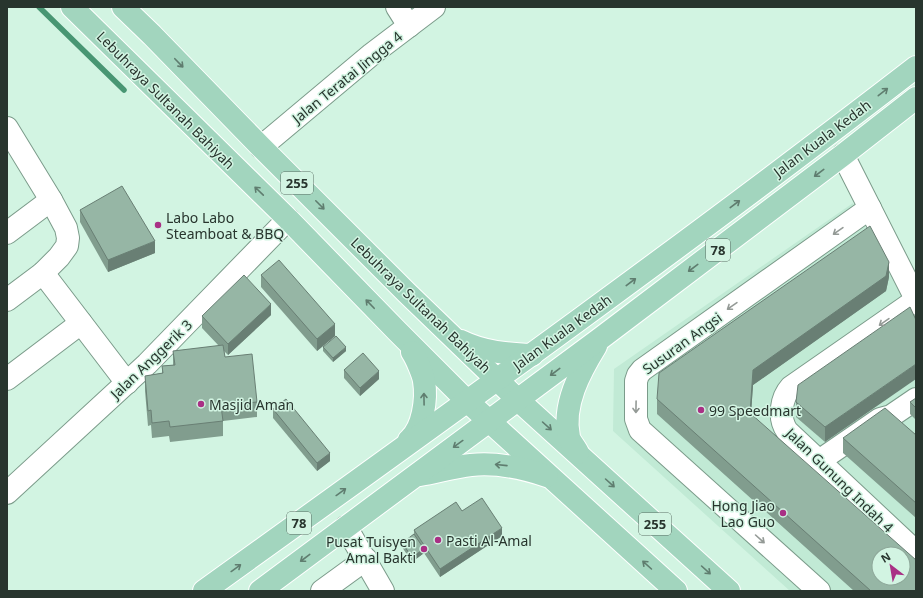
<svg xmlns="http://www.w3.org/2000/svg" width="923" height="598" viewBox="0 0 923 598" font-family="'Noto Sans',sans-serif">
<style>
.built{fill:#c1ead5;fill-rule:evenodd}
.lines{fill:none;stroke-linecap:round;stroke-linejoin:round}
.stream{stroke:#489673;stroke-width:5.5}
.minor-casing{stroke:#7b9b8a;stroke-width:24}
.major-casing{stroke:#fff;stroke-width:24}
.minor{stroke:#fff;stroke-width:22}
.major{stroke:#a2d5be;stroke-width:22}
.wall{fill:#819d8e}
.shaded-wall{fill:#697f74}
.building{fill:#96b6a5;stroke:#697f74;fill-rule:evenodd}
.oneway{stroke:#5f7d6f}
.oneway2{stroke:#949a96}
.poi-dot{fill:#a93085;stroke:#d2f4e2;stroke-width:1.5}
.labels{text-anchor:middle;dominant-baseline:central;stroke-width:3;stroke-linejoin:round;paint-order:stroke}
.shield{fill:#d2f4e2;stroke:#5b6e64;stroke-width:1}
.shield-label{font-size:13px;font-weight:bold;fill:#28352e}
.street-label{font-size:14px;fill:#28352e;stroke:#d2f4e2}
.poi-label{font-size:14px;fill:#28352e;stroke:#d2f4e2;text-anchor:start}
</style>
<rect width="100%" height="100%" fill="#d2f4e2"/>
<path class="built" d="M853 203 916 325V591H790L613 431 614 369ZM879 554H903V578H879Z"/>
<g class="lines">
<polyline class="stream" points="39,7 124,90"/>
<defs>
<g id="minor">
<polyline points="397,7 409,26"/>
<polyline points="7,128 51,200 66,228 68,238 67,246 59,257 43,273 7,300"/>
<polyline points="261,147 372,54 434,7"/>
<polyline points="843,155 916,299"/>
<polyline points="7,233 51,200"/>
<polyline points="43,273 127,383"/>
<path d="M916 300 791 387C781 398 778 418 787 431L916 552"/>
<polyline points="7,379 81,323"/>
<polyline points="819,461 880,419 891,416 916,399"/>
<polyline points="7,493 147,364 288,219"/>
<polyline points="346,527 383,591"/>
<polyline points="322,591 366,559"/>
<polyline points="819,591 640,430 636,419 636,381 638,375 642,370 870,208"/>
</g>
<g id="major">
<polyline points="72,7 288,219 397,331 467,401 676,591"/>
<polyline points="123,7 152,35 261,147 407,293 518,400 729,591"/>
<path d="M461 341C483 352 508 354 532 355"/>
<path d="M409 440C423 428 427 399 424 381 423 374 416 358 412 352"/>
<path d="M578 453C576 448 570 442 569 437 562 405 580 372 596 346"/>
<path d="M420 475C437 472 454 467 471 465 498 462 523 468 547 476"/>
<path d="M204 591C443 419 683 247 916 67"/>
<polyline points="260,591 601,338 843,155 916,98"/>
</g>
</defs>
<use href="#minor" class="minor-casing"/>
<use href="#major" class="major-casing"/>
<use href="#minor" class="minor"/>
<use href="#major" class="major"/>
</g>
<g class="wall">
<polygon points="80,210 155,253 108,272 80,222"/>
<polygon points="261,275 335,336 317,351 261,287"/>
<polygon points="889,277 886,291 753,385 751,414 916,591 854,591 657,414 657,399"/>
<polygon points="910,307 825,442 796,417 796,402"/>
<polygon points="271,315 228,355 224,351 225,357 257,402 257,417 223,421 223,436 170,442 169,436 152,438 151,425 148,426 145,391 145,376 162,373 162,366 173,365 173,351 219,346 202,328 202,316"/>
<polygon points="323,347 346,351 333,362 323,351"/>
<polygon points="344,370 379,379 360,396 344,378"/>
<polygon points="916,398 916,420 910,414 910,402"/>
<polygon points="273,409 330,461 317,471 273,418"/>
<polygon points="916,435 916,518 843,453 843,438"/>
<polygon points="462,511 502,536 440,577 424,553 412,562 402,547 402,543 414,534 414,530"/>
</g>
<g class="shaded-wall">
<polygon points="155,241 155,253 108,272 108,260"/>
<polygon points="889,262 889,277 886,291 753,385 750,428 750,413 753,370"/>
<polygon points="271,304 271,315 228,355 228,344"/>
<polygon points="335,324 335,336 317,351 317,339"/>
<polygon points="346,347 346,351 333,362 333,358"/>
<polygon points="916,364 916,379 825,442 825,427"/>
<polygon points="379,371 379,379 360,396 360,388"/>
<polygon points="330,453 330,461 317,471 317,463"/>
<polygon points="502,528 502,536 440,577 440,569"/>
<polygon points="424,549 424,553 412,562 412,557"/>
</g>
<g class="building">
<polygon points="122,186 155,241 108,260 80,210"/>
<path d="M870 226 889 262 886 276 753 370 750 413 916 560V591H871L657 399 659 373ZM879 554H903V578H879Z"/>
<polygon points="279,260 335,324 317,339 261,275"/>
<polygon points="244,275 271,304 228,344 202,316"/>
<polygon points="910,307 916,320 916,364 825,427 796,402 798,385"/>
<polygon points="336,336 346,347 333,358 323,347"/>
<polygon points="223,345 225,357 252,354 257,402 221,406 223,421 170,427 169,421 152,423 151,410 148,411 145,376 163,373 162,366 175,365 173,351"/>
<polygon points="363,353 379,371 360,388 344,370"/>
<polygon points="916,398 916,408 910,402"/>
<polygon points="286,399 330,453 317,463 273,409"/>
<polygon points="885,408 916,435 916,503 843,438"/>
<polygon points="482,498 502,528 440,569 414,530 456,502 462,511"/>
<polygon points="414,534 424,549 412,557 402,543"/>
</g>
<defs><path id="oneway-shaft" d="M-6 0H5M1.5-3L5.5 0L1.5 3" fill="none" stroke-width="1.6" stroke-linecap="round" stroke-linejoin="round"/></defs>
<g class="oneway">
<use href="#oneway-shaft" transform="translate(179 63) rotate(46)"/>
<use href="#oneway-shaft" transform="translate(883 92) rotate(-38)"/>
<use href="#oneway-shaft" transform="translate(819 173) rotate(143)"/>
<use href="#oneway-shaft" transform="translate(259 191) rotate(-136)"/>
<use href="#oneway-shaft" transform="translate(735 204) rotate(-37)"/>
<use href="#oneway-shaft" transform="translate(320 205) rotate(45)"/>
<use href="#oneway-shaft" transform="translate(693 268) rotate(143)"/>
<use href="#oneway-shaft" transform="translate(631 282) rotate(-37)"/>
<use href="#oneway-shaft" transform="translate(370 304) rotate(-134)"/>
<use href="#oneway-shaft" transform="translate(555 372) rotate(143)"/>
<use href="#oneway-shaft" transform="translate(424 399) rotate(-91)"/>
<use href="#oneway-shaft" transform="translate(547 426) rotate(42)"/>
<use href="#oneway-shaft" transform="translate(458 444) rotate(144)"/>
<use href="#oneway-shaft" transform="translate(501 465) rotate(-174)"/>
<use href="#oneway-shaft" transform="translate(610 483) rotate(42)"/>
<use href="#oneway-shaft" transform="translate(341 492) rotate(-36)"/>
<use href="#oneway-shaft" transform="translate(305 558) rotate(143)"/>
<use href="#oneway-shaft" transform="translate(647 565) rotate(-138)"/>
<use href="#oneway-shaft" transform="translate(236 568) rotate(-36)"/>
<use href="#oneway-shaft" transform="translate(706 570) rotate(42)"/>
</g>
<g class="oneway2">
<use href="#oneway-shaft" transform="translate(838 231) rotate(145)"/>
<use href="#oneway-shaft" transform="translate(732 306) rotate(145)"/>
<use href="#oneway-shaft" transform="translate(884 322) rotate(145)"/>
<use href="#oneway-shaft" transform="translate(636 407) rotate(91)"/>
<use href="#oneway-shaft" transform="translate(760 539) rotate(42)"/>
</g>
<g class="poi-dot">
<circle cx="158" cy="225" r="4"/>
<circle cx="201" cy="404" r="4"/>
<circle cx="701" cy="410" r="4"/>
<circle cx="783" cy="513" r="4"/>
<circle cx="438" cy="540" r="4"/>
<circle cx="424" cy="549" r="4"/>
</g>
<g class="labels">
<g class="shield">
<rect x="281" y="172" width="32" height="22" rx="3"/>
<rect x="706" y="239" width="24" height="22" rx="3"/>
<rect x="287" y="512" width="24" height="22" rx="3"/>
<rect x="639" y="513" width="32" height="22" rx="3"/>
</g>
<g class="shield-label">
<text x="297" y="183">255</text>
<text x="718" y="250">78</text>
<text x="299" y="523">78</text>
<text x="655" y="524">255</text>
</g>
<g class="street-label">
<text transform="translate(347 77) rotate(-39)">Jalan Teratai Jingga 4</text>
<text transform="translate(166 100) rotate(45)">Lebuhraya Sultanah Bahiyah</text>
<text transform="translate(822 138) rotate(-37)">Jalan Kuala Kedah</text>
<text transform="translate(421 305) rotate(44)">Lebuhraya Sultanah Bahiyah</text>
<text transform="translate(562 332) rotate(-36)">Jalan Kuala Kedah</text>
<text transform="translate(682 343) rotate(-36)">Susuran Angsi</text>
<text transform="translate(151 359) rotate(-44)">Jalan Anggerik 3</text>
<text transform="translate(840 480) rotate(44)">Jalan Gunung Indah 4</text>
</g>
<g class="poi-label">
<text x="166" y="217">Labo Labo<tspan x="166" dy="16">Steamboat &amp; BBQ</tspan></text>
<text x="209" y="404">Masjid Aman</text>
<text x="709" y="410">99 Speedmart</text>
<text x="775" y="505" text-anchor="end">Hong Jiao<tspan x="775" dy="16">Lao Guo</tspan></text>
<text x="446" y="540">Pasti Al-Amal</text>
<text x="416" y="541" text-anchor="end">Pusat Tuisyen<tspan x="416" dy="16">Amal Bakti</tspan></text>
</g>
</g>
<rect width="923" height="598" fill="none" stroke="#28352e" stroke-width="16"/>
<g transform="translate(891 566) rotate(329)"><circle r="19" fill="#d2f4e2" stroke="#8ea89a"/>
<path d="M0-3L7 15L0 10L-7 15Z" fill="#a93085"/>
<text y="-6" font-size="11" font-weight="bold" text-anchor="middle" fill="#28352e">N</text>
</g>
</svg>
